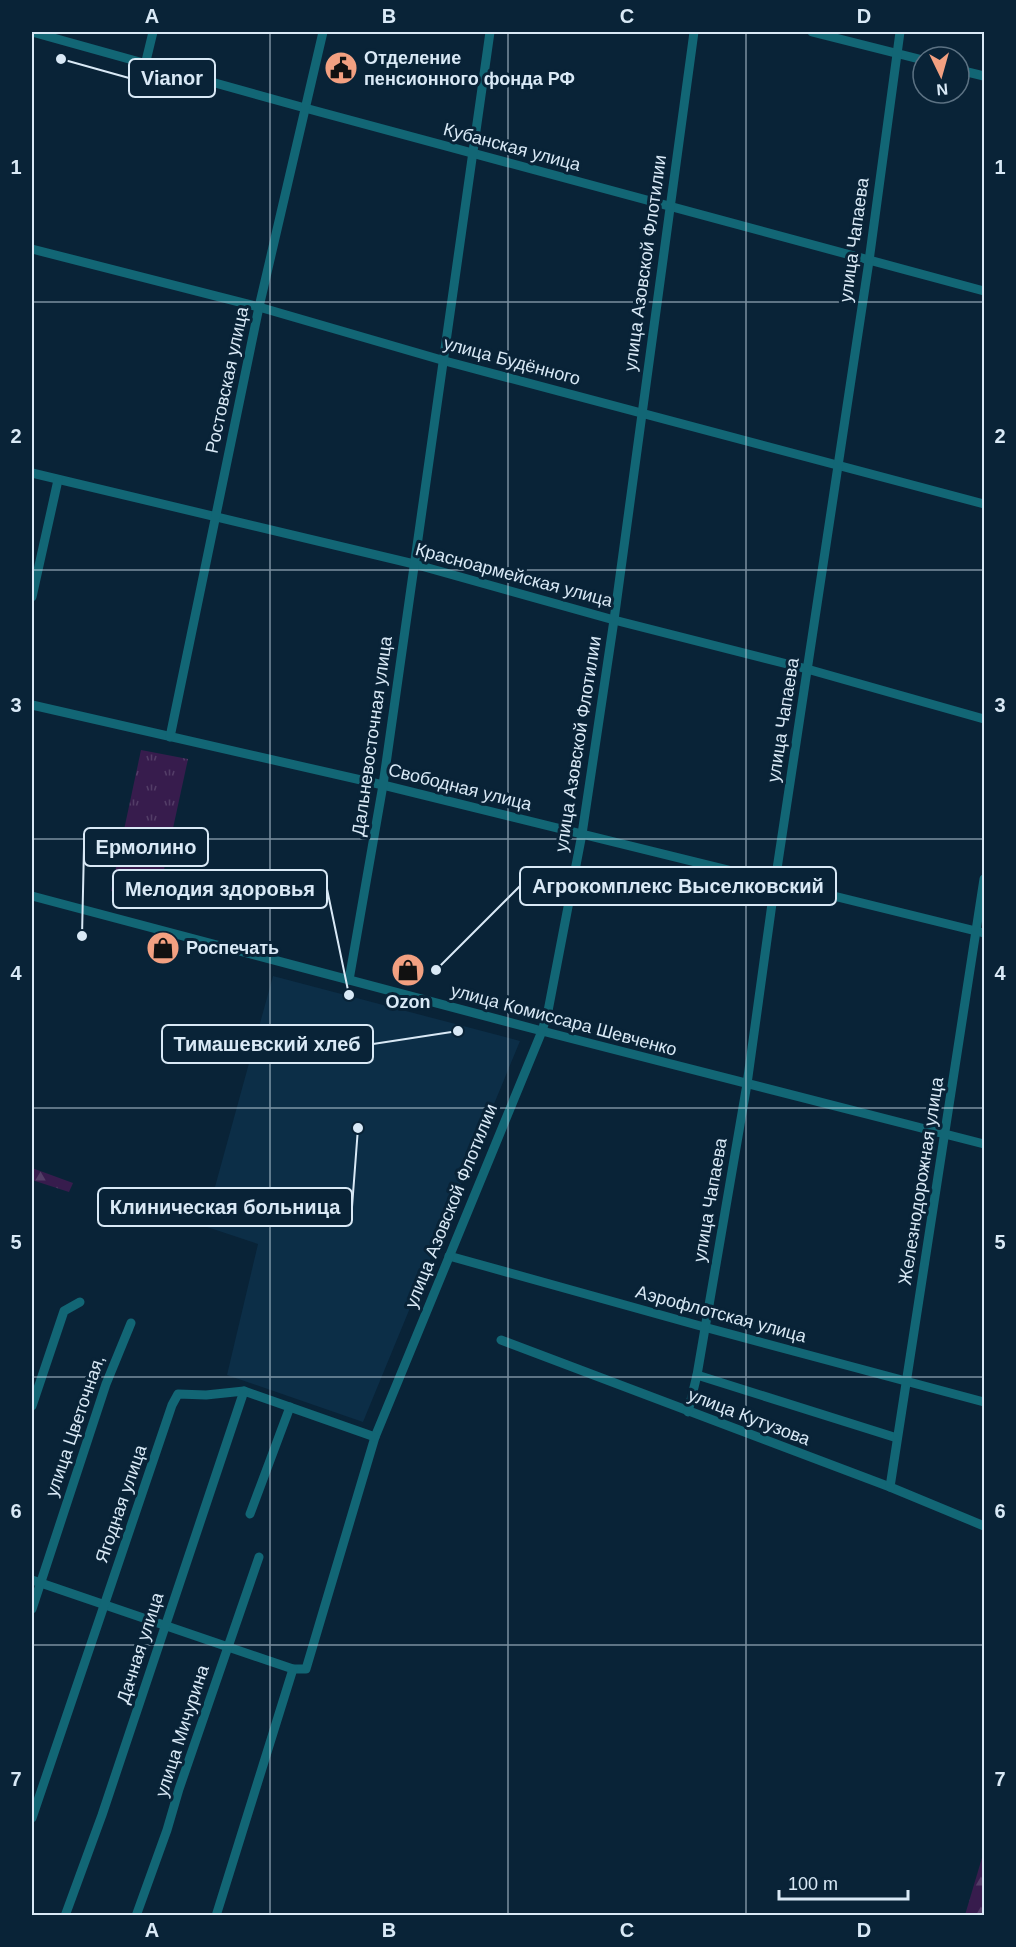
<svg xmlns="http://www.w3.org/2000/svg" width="1016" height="1947" viewBox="0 0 1016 1947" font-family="Helvetica,sans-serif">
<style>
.built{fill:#0c2e47}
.grass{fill:url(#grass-tufts)}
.forest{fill:url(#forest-firs)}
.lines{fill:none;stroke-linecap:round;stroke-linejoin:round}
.minor{stroke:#126675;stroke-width:9}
.grid{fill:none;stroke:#d9e9f6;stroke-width:1.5;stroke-opacity:0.55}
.labels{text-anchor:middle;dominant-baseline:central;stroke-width:6;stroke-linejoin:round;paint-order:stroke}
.poi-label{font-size:18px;font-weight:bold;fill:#d9e9f6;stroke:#092337;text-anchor:start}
.street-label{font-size:18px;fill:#d9e9f6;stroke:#092337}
.leader{fill:none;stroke:#d9e9f6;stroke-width:2}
.callout-dot{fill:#d9e9f6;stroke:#092337;stroke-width:2}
.callout{fill:#092337;stroke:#d9e9f6;stroke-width:2}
.callout-label{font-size:20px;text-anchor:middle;font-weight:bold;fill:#d9e9f6}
.neatline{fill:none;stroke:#d9e9f6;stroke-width:2}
.grid-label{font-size:20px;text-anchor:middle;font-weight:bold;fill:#d9e9f6}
</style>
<defs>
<pattern id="grass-tufts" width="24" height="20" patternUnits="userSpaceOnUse" patternTransform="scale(1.5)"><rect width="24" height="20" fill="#371c4d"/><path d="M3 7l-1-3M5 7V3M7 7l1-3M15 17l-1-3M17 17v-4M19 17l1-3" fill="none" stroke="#533d67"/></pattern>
<pattern id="forest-firs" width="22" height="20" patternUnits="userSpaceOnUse" patternTransform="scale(1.5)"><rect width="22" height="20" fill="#371c4d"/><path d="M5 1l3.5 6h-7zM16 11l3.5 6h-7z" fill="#533d67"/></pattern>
</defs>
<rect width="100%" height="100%" fill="#092337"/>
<polygon class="built" points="273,976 520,1041 363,1422 227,1375 258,1244 195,1223 198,1214 207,1216"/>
<polygon class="grass" points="141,750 188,759 157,902 111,891"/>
<g class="forest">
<polygon points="32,1168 73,1183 69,1192 32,1180"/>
<polygon points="984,1851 984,1915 965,1915"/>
</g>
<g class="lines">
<g class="minor">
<polyline points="32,32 305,108 984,291"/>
<polyline points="812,32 923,60"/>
<polyline points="145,65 153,32"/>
<polyline points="959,70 984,76"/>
<polyline points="32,249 259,307 445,361 984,504"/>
<polyline points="32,473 414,564 614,620 807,669 984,719"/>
<polyline points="32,597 58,480"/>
<polyline points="32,705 383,785 984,933"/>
<polyline points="170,737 259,307 323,32"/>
<polyline points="32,896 542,1031 984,1144"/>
<polyline points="349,980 383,785 490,32"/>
<polyline points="449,1256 704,1327 984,1402"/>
<polyline points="501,1340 890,1487 984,1526"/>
<polyline points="697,1375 897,1438"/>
<polyline points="32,1406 64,1311 80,1302"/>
<polyline points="688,1412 697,1375 747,1084 775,882 869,261 900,32"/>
<polyline points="890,1487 984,879"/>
<polyline points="250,1514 290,1407"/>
<polyline points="32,1580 293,1669 306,1669 375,1437 542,1031 548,1011 582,834 614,620 694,32"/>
<polyline points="32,1609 106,1384 131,1323"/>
<polyline points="32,1818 172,1405 178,1394 206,1395 244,1391 375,1437"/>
<polyline points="65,1916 102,1815 244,1391"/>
<polyline points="136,1916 167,1830 179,1789 259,1557"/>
<polyline points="216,1916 293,1669"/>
</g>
</g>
<path class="grid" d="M270 32V1916M508 32V1916M746 32V1916M32 302H984M32 570H984M32 839H984M32 1108H984M32 1377H984M32 1645H984"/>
<defs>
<symbol id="civic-disc" viewBox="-11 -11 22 22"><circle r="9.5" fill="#f2a081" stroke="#092337"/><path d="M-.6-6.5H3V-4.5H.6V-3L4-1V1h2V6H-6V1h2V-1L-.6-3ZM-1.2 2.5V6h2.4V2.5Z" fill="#111"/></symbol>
<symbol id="shop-disc" viewBox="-11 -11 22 22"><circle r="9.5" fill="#f2a081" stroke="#092337"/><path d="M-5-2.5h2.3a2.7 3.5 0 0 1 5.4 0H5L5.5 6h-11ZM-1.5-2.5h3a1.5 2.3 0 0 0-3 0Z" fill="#111"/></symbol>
</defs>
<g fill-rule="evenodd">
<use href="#civic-disc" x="322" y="49" width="38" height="38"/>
<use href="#shop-disc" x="144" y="929" width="38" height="38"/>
<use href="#shop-disc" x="389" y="951" width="38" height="38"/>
</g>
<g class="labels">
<g class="poi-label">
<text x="364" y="58">Отделение<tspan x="364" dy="21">пенсионного фонда РФ</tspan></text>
<text x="186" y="948">Роспечать</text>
<text x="408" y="1002" text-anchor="middle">Ozon</text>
</g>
<g class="street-label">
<text transform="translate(512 147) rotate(15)">Кубанская улица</text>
<text transform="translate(854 240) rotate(-82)">улица Чапаева</text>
<text transform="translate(645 263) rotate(-82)">улица Азовской Флотилии</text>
<text transform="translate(512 361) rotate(15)">улица Будённого</text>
<text transform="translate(227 380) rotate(-78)">Ростовская улица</text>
<text transform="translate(514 575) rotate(15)">Красноармейская улица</text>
<text transform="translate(783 720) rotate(-81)">улица Чапаева</text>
<text transform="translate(372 736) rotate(-82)">Дальневосточная улица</text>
<text transform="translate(578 744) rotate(-81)">улица Азовской Флотилии</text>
<text transform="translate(460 787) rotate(14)">Свободная улица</text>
<text transform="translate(564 1020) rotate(15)">улица Комиссара Шевченко</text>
<text transform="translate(921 1181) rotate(-81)">Железнодорожная улица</text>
<text transform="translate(710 1200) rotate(-80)">улица Чапаева</text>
<text transform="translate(451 1206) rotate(-68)">улица Азовской Флотилии</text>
<text transform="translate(721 1314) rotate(15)">Аэрофлотская улица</text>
<text transform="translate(749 1417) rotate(21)">улица Кутузова</text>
<text transform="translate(75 1426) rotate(-71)">улица Цветочная,</text>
<text transform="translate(121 1504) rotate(-71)">Ягодная улица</text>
<text transform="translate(140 1648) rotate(-72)">Дачная улица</text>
<text transform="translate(182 1731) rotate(-72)">улица Мичурина</text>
</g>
</g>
<path class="leader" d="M61 59L129 78M82 936L84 847M436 970L520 886M349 995L327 889M458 1031L373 1044M358 1128L352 1207"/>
<g class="callout-dot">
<circle cx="61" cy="59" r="6"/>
<circle cx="82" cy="936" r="6"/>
<circle cx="436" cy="970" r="6"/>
<circle cx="349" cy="995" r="6"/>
<circle cx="458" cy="1031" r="6"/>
<circle cx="358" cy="1128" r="6"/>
</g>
<g class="callout">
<rect x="129" y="59" width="86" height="38" rx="6"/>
<rect x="84" y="828" width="124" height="38" rx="6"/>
<rect x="520" y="867" width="316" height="38" rx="6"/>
<rect x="113" y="870" width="214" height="38" rx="6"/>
<rect x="162" y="1025" width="211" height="38" rx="6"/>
<rect x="98" y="1188" width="254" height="38" rx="6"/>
</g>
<g class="callout-label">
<text x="172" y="85">Vianor</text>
<text x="146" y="854">Ермолино</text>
<text x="678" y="893">Агрокомплекс Выселковский</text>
<text x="220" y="896">Мелодия здоровья</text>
<text x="267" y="1051">Тимашевский хлеб</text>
<text x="225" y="1214">Клиническая больница</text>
</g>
<rect width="1016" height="1947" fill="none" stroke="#092337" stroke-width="66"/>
<g transform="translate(941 75) rotate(175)"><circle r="28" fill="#092337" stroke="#5c7283" stroke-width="1.5"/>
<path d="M0-4.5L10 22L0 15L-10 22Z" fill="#f2a081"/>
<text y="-9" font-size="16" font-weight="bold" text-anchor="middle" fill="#d9e9f6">N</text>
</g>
<path d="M779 1890v9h129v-9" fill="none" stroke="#d9e9f6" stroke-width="3"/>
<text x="788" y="1890" font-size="18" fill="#d9e9f6" stroke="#092337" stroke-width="4.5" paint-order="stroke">100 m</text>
<rect x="33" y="33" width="950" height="1881" class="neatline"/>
<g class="grid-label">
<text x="152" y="23">A</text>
<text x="389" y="23">B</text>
<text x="627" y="23">C</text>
<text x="864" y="23">D</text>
<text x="16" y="174">1</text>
<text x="1000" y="174">1</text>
<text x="16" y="443">2</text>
<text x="1000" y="443">2</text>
<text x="16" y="712">3</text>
<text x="1000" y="712">3</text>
<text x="16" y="980">4</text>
<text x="1000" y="980">4</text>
<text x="16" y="1249">5</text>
<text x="1000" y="1249">5</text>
<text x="16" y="1518">6</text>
<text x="1000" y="1518">6</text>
<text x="16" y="1786">7</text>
<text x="1000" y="1786">7</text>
<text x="152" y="1937">A</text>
<text x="389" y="1937">B</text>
<text x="627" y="1937">C</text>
<text x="864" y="1937">D</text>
</g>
</svg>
